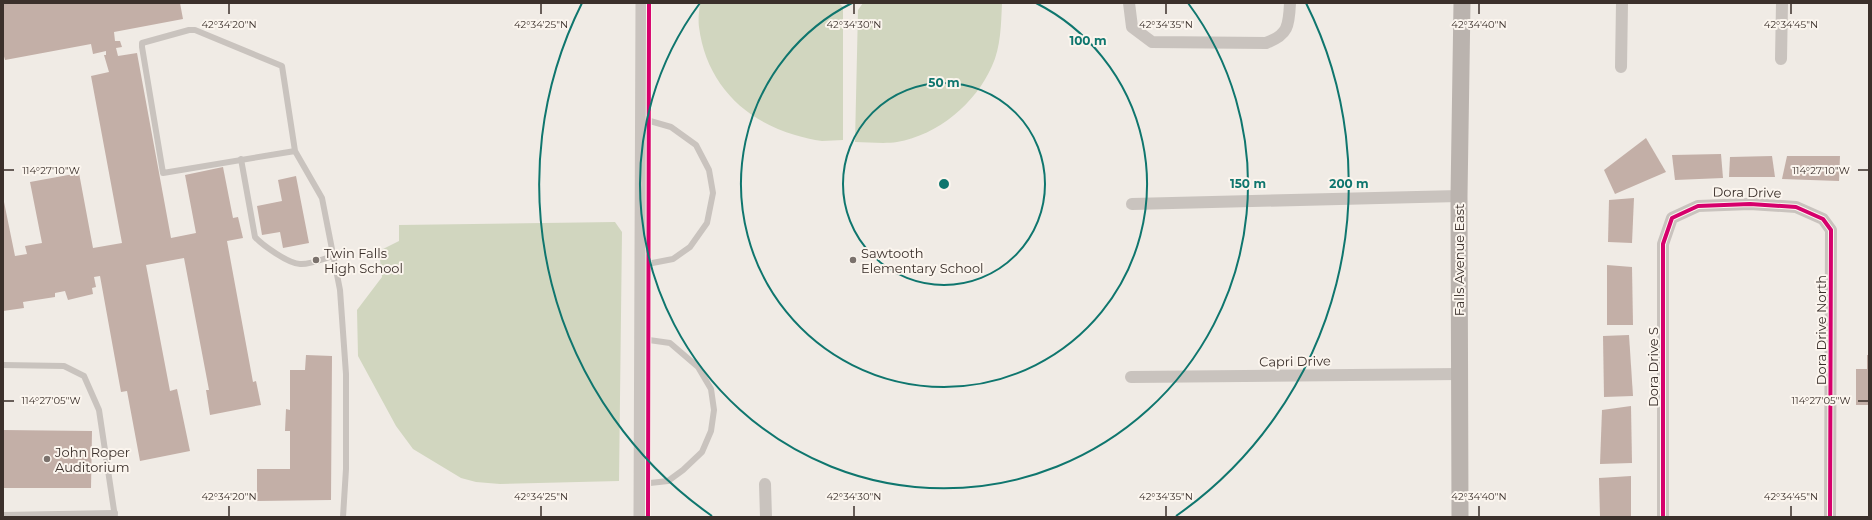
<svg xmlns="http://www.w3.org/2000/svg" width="1872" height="520" viewBox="0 0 1872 520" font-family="Montserrat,sans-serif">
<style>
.green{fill:#d1d6bf}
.building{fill:#c3afa7}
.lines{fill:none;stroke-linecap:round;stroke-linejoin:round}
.service{stroke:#c9c3be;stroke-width:6}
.minor{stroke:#c9c3be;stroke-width:12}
.tertiary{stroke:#c9c3be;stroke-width:15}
.secondary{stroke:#bab3ae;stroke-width:17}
.cycleway-casing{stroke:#fbf5ee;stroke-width:6}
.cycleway{stroke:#d6006c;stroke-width:4}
.ticks{fill:none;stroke:#3b302b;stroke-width:1.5}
.ring{fill:none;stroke:#0f766e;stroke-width:2}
.poi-dot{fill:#7a716c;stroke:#fbf5ee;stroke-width:1.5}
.labels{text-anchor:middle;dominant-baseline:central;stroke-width:4;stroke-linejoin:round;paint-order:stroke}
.street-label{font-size:13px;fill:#3b302b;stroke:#fbf5ee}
.poi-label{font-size:13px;fill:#3b302b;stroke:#fbf5ee;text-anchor:start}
.ticks-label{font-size:10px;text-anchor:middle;fill:#3b302b;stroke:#fbf5ee;stroke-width:4;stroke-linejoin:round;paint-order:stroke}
.centre{fill:#0f766e;stroke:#fbf5ee;stroke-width:2}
.ring-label{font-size:12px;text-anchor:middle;font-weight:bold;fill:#0f766e;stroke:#fbf5ee;stroke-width:4;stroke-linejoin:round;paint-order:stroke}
</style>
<rect width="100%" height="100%" fill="#f0ebe5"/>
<g class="green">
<path d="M700 3H839L843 7V140C836 140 829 141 822 141 813 140 803 137 795 135 743 120 706 82 699 27 698 20 699 11 700 3Z"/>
<path d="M863 3H1002C1001 24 1001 47 992 66 976 103 938 135 897 142 884 144 868 142 855 142L858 10Z"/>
<polygon points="615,222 622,232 619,481 500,484 476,482 461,478 413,449 396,426 358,356 357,310 382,277 379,251 399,241 399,225"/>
</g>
<g class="building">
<polygon points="3,3 180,3 183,19 114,32 115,41 120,41 122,47 116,48 118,56 137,53 171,238 196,233 185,175 223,167 233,218 238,217 243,238 227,241 253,382 256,381 261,405 210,415 206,390 209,390 184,258 146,265 170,391 177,389 190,451 140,461 127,391 121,392 100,276 94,277 96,287 92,288 93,294 68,300 65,291 55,293 55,297 23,302 24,308 3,311 3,197 15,256 27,254 25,246 42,243 30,182 79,173 93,248 122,243 91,76 109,72 104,55 106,55 106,51 93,54 91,44 5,60 3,53"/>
<polygon points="1646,138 1666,172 1615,194 1604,170"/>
<polygon points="1721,154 1723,178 1675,180 1672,155"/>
<polygon points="1772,156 1775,177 1729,177 1730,157"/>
<polygon points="1787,156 1840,156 1839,181 1782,179"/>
<polygon points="296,176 309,243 283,248 280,232 262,235 257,206 282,201 278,180"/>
<polygon points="1634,198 1632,243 1608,242 1609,200"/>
<polygon points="1607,265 1632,267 1633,325 1607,325"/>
<polygon points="1629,335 1633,396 1604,397 1603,336"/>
<polygon points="306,355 332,356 331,500 257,501 257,469 290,469 290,431 285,431 286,409 290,410 290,370 305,370"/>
<polygon points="1867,355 1869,355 1869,405 1856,405 1856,369 1867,369"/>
<polygon points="1631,406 1632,463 1600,464 1602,410"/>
<polygon points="3,430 92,431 91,488 3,488"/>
<polygon points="1631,476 1631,517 1600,517 1599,478"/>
</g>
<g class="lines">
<g class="service">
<polyline points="295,151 282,66 195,30 189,30 142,43 142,47 163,173 295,151 322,198 340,290 346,374 346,469 343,517"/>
<path d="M241 159 255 237C262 245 289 264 300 264 309 265 323 259 333 256"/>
<polyline points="642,265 673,259 690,247 707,223 713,193 709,170 696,145 671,127 643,119"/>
<polyline points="3,365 64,366 84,376 99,410 115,517"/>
<polyline points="641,484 668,481 683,470 702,452 711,431 714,410 711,389 698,367 670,343 642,339"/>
<polyline points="3,515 115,513"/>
</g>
<g class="minor">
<path d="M1129 3 1132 27 1152 42 1266 43C1288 35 1289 26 1290 3"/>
<polyline points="1781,59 1782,3"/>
<polyline points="1621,67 1622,3"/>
<polyline points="1132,204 1459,196"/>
<polyline points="1131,377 1460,374"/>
<polyline points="765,484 766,517"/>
<polyline points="1663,517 1663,244 1672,218 1698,206 1750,204 1796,207 1823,219 1831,230 1830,517"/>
</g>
<polyline class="tertiary" points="641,517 643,3"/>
<polyline class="secondary" points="1460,517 1459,196 1462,3"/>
<defs>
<g id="cycleway">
<polyline points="648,517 649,3"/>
<polyline points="1663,517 1663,244 1672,218 1698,206 1750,204 1796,207 1823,219 1831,230 1830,517"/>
</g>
</defs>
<use href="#cycleway" class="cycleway-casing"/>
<use href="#cycleway" class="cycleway"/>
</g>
<path class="ticks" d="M229 4V14M541 4V14M854 4V14M1166 4V14M1479 4V14M1791 4V14M4 170H14M1858 170H1868M4 401H14M1858 401H1868M229 506V516M541 506V516M854 506V516M1166 506V516M1479 506V516M1791 506V516"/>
<g class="ring">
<circle cx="944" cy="184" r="101"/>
<path d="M1036 3A203 203 0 1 1 852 3"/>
<path d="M1188 3A304 304 0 1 1 700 3"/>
<path d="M712 516A405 405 0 0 1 582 3M1306 3A405 405 0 0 1 1176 516"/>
</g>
<g class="poi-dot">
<circle cx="316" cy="260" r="4"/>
<circle cx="853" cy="260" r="4"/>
<circle cx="47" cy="459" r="4"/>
</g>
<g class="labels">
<g class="street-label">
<text transform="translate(1747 192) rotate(1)">Dora Drive</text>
<text transform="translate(1459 260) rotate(-90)">Falls Avenue East</text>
<text transform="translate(1821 330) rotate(-90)">Dora Drive North</text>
<text transform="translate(1295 361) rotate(-1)">Capri Drive</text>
<text transform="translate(1653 367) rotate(-90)">Dora Drive S</text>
</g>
<g class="poi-label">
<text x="324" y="253">Twin Falls<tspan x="324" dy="15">High School</tspan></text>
<text x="861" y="253">Sawtooth<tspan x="861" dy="15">Elementary School</tspan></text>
<text x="55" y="452">John Roper<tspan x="55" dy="15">Auditorium</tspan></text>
</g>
</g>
<g class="ticks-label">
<text x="229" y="28">42°34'20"N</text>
<text x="541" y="28">42°34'25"N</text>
<text x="854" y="28">42°34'30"N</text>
<text x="1166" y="28">42°34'35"N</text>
<text x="1479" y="28">42°34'40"N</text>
<text x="1791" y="28">42°34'45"N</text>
<text x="1821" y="174">114°27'10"W</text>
<text x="51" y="174">114°27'10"W</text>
<text x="1821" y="404">114°27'05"W</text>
<text x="51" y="404">114°27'05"W</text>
<text x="229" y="500">42°34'20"N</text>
<text x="541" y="500">42°34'25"N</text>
<text x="854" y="500">42°34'30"N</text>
<text x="1166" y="500">42°34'35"N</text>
<text x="1479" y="500">42°34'40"N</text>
<text x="1791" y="500">42°34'45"N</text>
</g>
<circle cx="944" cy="184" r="6" class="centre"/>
<g class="ring-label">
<text x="1088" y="45">100 m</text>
<text x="944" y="87">50 m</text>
<text x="1248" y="188">150 m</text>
<text x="1349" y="188">200 m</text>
</g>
<rect width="1872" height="520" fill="none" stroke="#3b302b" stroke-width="8"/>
</svg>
